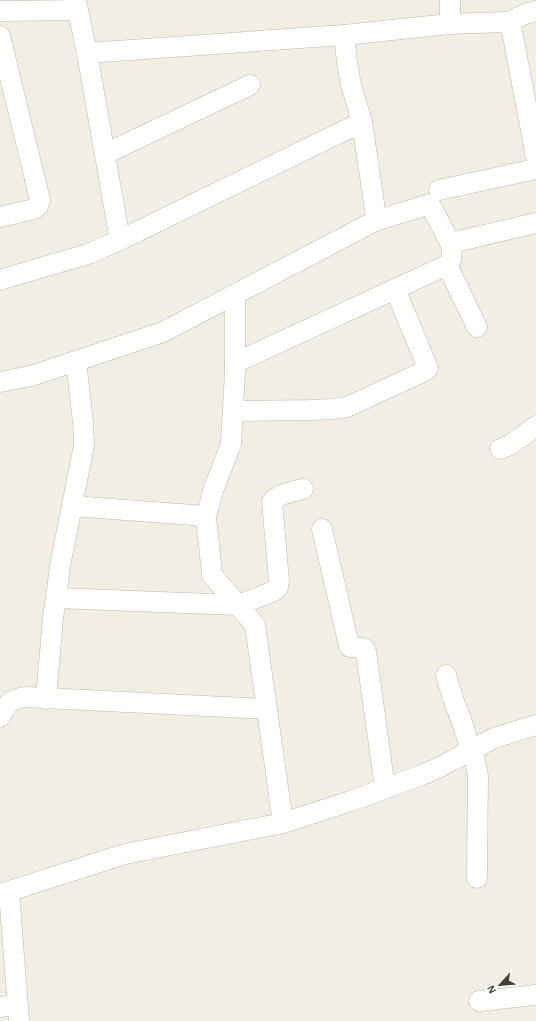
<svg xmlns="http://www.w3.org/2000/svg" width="536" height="1021" viewBox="0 0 536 1021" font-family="'Alegreya Sans',sans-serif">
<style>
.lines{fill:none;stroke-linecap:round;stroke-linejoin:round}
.minor-casing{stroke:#c0b9aa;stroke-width:21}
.minor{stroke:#fff;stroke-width:20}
</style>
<rect width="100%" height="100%" fill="#f2eee4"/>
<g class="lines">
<defs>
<g id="minor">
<polyline points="450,0 450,24"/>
<polyline points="0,11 78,10"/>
<path d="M508 23C517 17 525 13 536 11"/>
<polyline points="0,36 40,200 38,206 34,209 0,217"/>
<polyline points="87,53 344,35"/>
<polyline points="105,154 250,85"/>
<polyline points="439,190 536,169"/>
<polyline points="375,221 430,204 452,247"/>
<polyline points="120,240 362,122"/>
<polyline points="447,265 477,327"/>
<polyline points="0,280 88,254 120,240 88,59 76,0"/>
<polyline points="235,295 235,372 231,444 214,488 206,516 212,575 255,625 283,823"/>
<polyline points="235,363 447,265 451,260 452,247 455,242 536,223"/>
<polyline points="0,382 31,376 163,332 375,221 376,217 362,122 351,85 347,62 344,35 450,24 506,22 508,23 511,26 536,156"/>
<polyline points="233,411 310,410 332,409 347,407 425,371 428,368 395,289"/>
<polyline points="500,449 510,445 536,426"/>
<polyline points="72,506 206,516"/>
<polyline points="322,529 349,646 350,647 362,648 365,649 366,652 385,788"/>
<path d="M56 598 238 605 274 591 278 587 279 580 272 502C279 493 292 492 303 489"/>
<polyline points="446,675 453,699 461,719 471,751 475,761 478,776 477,878"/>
<polyline points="46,699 53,617 56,598 60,566 84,445 83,422 76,361"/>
<path d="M0 717C9 703 8 700 25 697L267 709"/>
<polyline points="9,892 19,1021"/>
<polyline points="0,894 125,854 283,823 351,801 419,776 440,767 494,738 536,725"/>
<polyline points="479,1001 536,995"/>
<polyline points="0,1007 18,1005"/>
</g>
</defs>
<use href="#minor" class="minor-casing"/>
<use href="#minor" class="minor"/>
</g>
<g transform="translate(500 985) rotate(243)" stroke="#ffffff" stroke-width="3" paint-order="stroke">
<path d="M0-3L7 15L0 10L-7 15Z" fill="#443f34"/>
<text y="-6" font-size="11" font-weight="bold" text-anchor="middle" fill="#443f34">N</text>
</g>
</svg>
